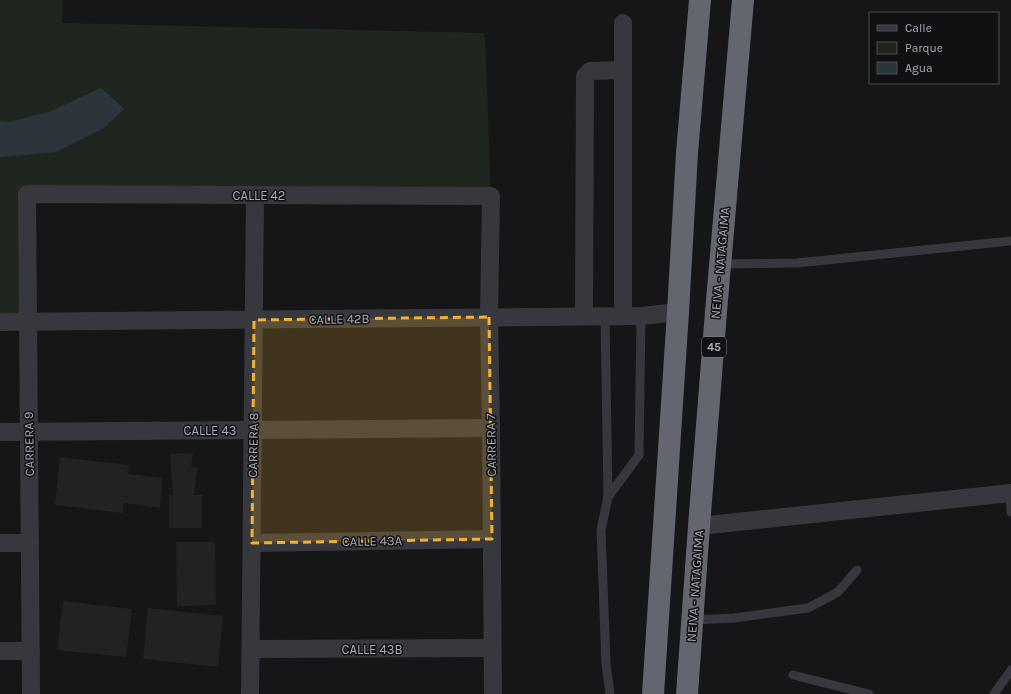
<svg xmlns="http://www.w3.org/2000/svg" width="1011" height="694" viewBox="0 0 1011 694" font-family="Karla,sans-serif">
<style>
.built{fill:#222225}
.green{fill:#1e261f}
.water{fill:#2c353c}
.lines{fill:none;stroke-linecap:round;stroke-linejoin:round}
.lane{stroke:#37383d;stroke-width:9}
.street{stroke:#37383d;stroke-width:18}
.highway{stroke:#63666e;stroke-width:22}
.marked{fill:#f2b134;fill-opacity:0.2;stroke:#f2b134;stroke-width:3;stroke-dasharray:8 5;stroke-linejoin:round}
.labels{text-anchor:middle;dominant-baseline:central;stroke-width:3;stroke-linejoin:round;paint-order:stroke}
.shield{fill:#111113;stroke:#7b7e86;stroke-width:1}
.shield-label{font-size:12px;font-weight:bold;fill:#a8adb8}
.street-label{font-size:13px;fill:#a8adb8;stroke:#111113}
</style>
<rect width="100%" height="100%" fill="#161618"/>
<g class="built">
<polygon points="193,453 191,467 197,468 194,495 202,495 202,528 169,528 169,495 173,495 170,454"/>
<polygon points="60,457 129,465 128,474 163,478 160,508 124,503 123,513 55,505"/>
<polygon points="176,542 215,542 216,605 177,606"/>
<polygon points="63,601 132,609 126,657 57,650"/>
<polygon points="148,608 223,616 218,667 143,659"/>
</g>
<polygon class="green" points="0,0 63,0 62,23 485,33 491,196 27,194 28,322 0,322"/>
<polygon class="water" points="101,88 124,109 104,128 56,152 0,157 0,121 9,122 49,112"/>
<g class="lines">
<g class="lane">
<polyline points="720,264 797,263 1011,241"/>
<polyline points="605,316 608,497"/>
<polyline points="1010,493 1011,512"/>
<polyline points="693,620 734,618 808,608 838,592 857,570"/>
<polyline points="793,675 869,694"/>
<polyline points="610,694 606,664 601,530 608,497 639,455 641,316"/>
<polyline points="994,694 1011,670"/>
</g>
<g class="street">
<polyline points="584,316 585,76 590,71 623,70"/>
<polyline points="623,316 623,23"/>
<polyline points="0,322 641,316 678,312"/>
<polyline points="0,432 491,428"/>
<polyline points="699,526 1011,493"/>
<polyline points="0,543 30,543"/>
<polyline points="252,543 492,539"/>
<polyline points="251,649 492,648"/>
<polyline points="0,651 31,651"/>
<polyline points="31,694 27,194 491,196 489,317 491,428 493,694"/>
<polyline points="250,694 255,196"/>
</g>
<g class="highway">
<polyline points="653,694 678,312 687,153 700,0"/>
<polyline points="687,694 699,526 716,312 743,0"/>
</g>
</g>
<path class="marked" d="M489 317 492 539 252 543 254 320Z"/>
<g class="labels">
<rect class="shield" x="702" y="337" width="24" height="20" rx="3"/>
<g class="shield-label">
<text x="714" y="347">45</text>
</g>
<g class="street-label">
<text x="259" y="195">CALLE 42</text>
<text transform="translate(720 263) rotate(-85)">NEIVA - NATAGAIMA</text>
<text transform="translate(339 319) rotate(-1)">CALLE 42B</text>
<text x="210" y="430">CALLE 43</text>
<text transform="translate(29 444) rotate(-91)">CARRERA 9</text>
<text transform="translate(253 445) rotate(-89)">CARRERA 8</text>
<text transform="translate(491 445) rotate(-91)">CARRERA 7</text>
<text transform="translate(372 541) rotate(-1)">CALLE 43A</text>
<text transform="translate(695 586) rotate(-86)">NEIVA - NATAGAIMA</text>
<text x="372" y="649">CALLE 43B</text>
</g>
</g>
<rect x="869" y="12" width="130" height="72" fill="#111113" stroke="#4d4f55"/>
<rect x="877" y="25" width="20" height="6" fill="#37383d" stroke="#4d4f55"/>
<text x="905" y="32" font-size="12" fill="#a8adb8">Calle</text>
<rect x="877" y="42" width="20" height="12" fill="#1e261f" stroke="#4d4f55"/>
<text x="905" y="52" font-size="12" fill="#a8adb8">Parque</text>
<rect x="877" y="62" width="20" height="12" fill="#2c353c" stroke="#4d4f55"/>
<text x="905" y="72" font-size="12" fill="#a8adb8">Agua</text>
</svg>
